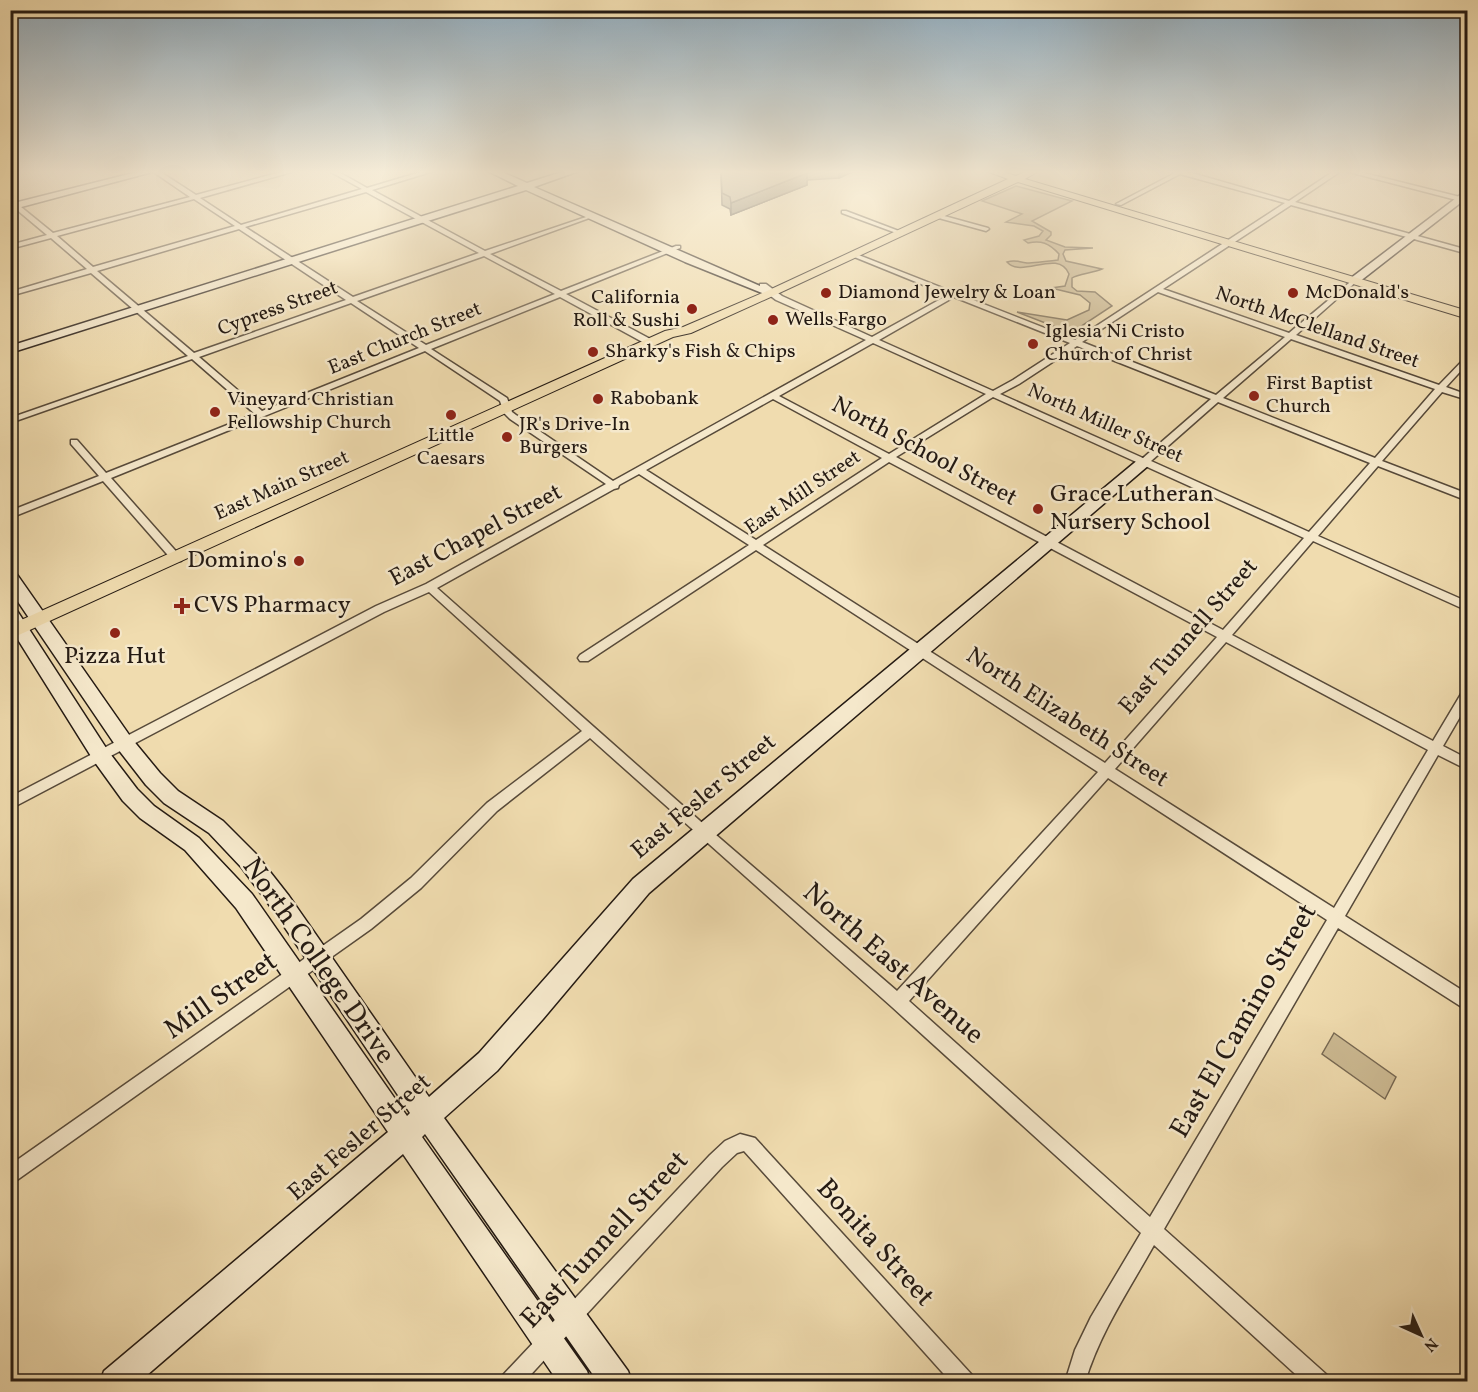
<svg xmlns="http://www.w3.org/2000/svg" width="1478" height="1392" viewBox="0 0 1478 1392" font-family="Vollkorn,serif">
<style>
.green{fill:#cdbb94;stroke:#786a54;stroke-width:1.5}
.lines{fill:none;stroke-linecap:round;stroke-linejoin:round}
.street-casing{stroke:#574a3a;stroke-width:3}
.secondary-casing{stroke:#241a13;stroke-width:3}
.primary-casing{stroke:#241a13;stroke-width:2}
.street{fill:#f5e8cb;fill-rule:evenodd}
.secondary{fill:#f5e8cb;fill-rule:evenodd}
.primary{fill:#f0dcaf;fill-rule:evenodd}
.wall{fill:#7a6d56;stroke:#241a13;stroke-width:1.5}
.shaded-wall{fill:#635946;stroke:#241a13;stroke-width:1.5}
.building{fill:#8e7f64;stroke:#241a13;stroke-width:1.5}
.poi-dot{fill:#8f2418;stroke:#f5e8cb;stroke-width:2}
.labels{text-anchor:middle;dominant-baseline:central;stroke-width:5;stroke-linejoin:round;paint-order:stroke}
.far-poi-label{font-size:20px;fill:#241a13;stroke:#f5e8cb;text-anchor:start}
.far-street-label{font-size:20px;fill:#241a13;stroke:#f5e8cb}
.street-label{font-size:24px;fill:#241a13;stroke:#f5e8cb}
.poi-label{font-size:24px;fill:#241a13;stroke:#f5e8cb;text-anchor:start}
.near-street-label{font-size:28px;fill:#241a13;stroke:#f5e8cb}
</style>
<rect width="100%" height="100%" fill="#f0dcaf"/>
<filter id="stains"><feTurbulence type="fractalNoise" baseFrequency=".00333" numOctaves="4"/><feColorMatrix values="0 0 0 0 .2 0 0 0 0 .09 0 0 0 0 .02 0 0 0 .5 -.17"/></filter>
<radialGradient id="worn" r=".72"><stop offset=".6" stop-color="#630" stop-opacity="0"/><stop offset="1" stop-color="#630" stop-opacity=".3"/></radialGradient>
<g class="green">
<path d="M1016 186 1072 201 1032 221 1051 232V235L1046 240 1065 247 1093 248 1065 250 1063 254 1066 261 1102 269C1093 273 1078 274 1072 278V287L1077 291 1095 292 1112 306 1071 333 1017 312 1067 320 1089 310 1090 303 1080 295 1051 288 1065 286 1069 274C1058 248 1022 279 1007 262 1016 259 1018 262 1027 263 1034 263 1050 261 1058 260L1059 254C1049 243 1041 240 1028 243L1024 240 1039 236 1043 231 1034 226 1006 222 1022 214 982 201Z"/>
<polygon points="1334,1033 1396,1077 1385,1099 1322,1054"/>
</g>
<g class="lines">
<defs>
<g id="street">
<path d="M152 171H159L196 195 285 171H295L200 198 241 225 362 189 329 171H337L367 188 424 171H434L372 190 485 251 592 215V217L490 254 561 291 676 246H680V248L566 294 654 341V345H648L560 297 431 349 507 398 512 412 516 415 613 481 866 340 776 300 760 288V284H766L782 296 872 337 948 295 852 256V254H856L1075 340 1285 203 1180 174 1121 205 1116 204 1175 173 1172 171H1185L1289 201 1334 171H1341L1295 202 1468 250V254L1291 205 1163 289 1289 333 1355 278 1359 280 1357 281 1296 335 1439 385 1468 355V363L1446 387 1468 395V400L1442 392 1382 461 1468 494V501L1378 466 1318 536 1468 602V611L1313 541 1232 635 1433 741 1464 689 1468 688V703L1443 746 1468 759V770L1438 755 1345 916 1468 994V1011L1338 928 1164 1229 1327 1375 1330 1382H1304L1154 1245C1129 1290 1100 1332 1085 1382H1065L1075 1350 1091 1317 1141 1233 892 1007 590 738 497 811 421 888 371 929 10 1185V1165L361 919 411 878 487 803 582 731 429 592 384 612 10 809V797L376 606 426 584 606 484 510 419 504 413 500 401 425 351 111 478 181 557 182 559 181 561H173L103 481 10 518V511L99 476 71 444V440H77L106 473 255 414 192 359 10 423V418L188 356 91 273 10 296V292L87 269 51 238 10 249V245L47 235 10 204V198L53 233 190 197ZM366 192 479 253 353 297 245 227ZM194 199 235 226 93 267 57 236ZM239 229 346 300 194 353 97 271ZM484 256 555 294 426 345 357 301ZM1158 292 1285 337 1216 395 1082 342ZM954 297 1070 343 1013 380 993 391 879 340ZM351 303 419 348 262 411 199 357ZM1291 339 1435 389 1375 458 1223 398ZM873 343 986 394 889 454 779 396ZM1077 346 1211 399 1143 458 1000 394 1019 384ZM993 397 1304 538 1223 630 896 457ZM773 399 882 458 756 540 646 470ZM1218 402 1370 463 1309 532 1151 461ZM889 462 1217 637 1105 763 763 545ZM639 474 749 545 580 655 578 658 580 661H588L756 550 1098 772 897 991 708 828 437 588 614 489 618 488 619 485ZM1226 642 1428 750 1334 908 1115 769ZM1108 778 1327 920 1150 1217 909 1001Z"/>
<polygon points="1345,171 1356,171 1468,199 1468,203"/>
<polygon points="842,211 846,211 904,233 899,234 842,213"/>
<polygon points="937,214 988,228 989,229 986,231 935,217 935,215"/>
<polygon points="740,1134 755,1138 972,1375 975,1382 951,1382 744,1151 737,1153 722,1167 524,1382 500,1382 503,1375 710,1155 725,1141"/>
</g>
<g id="secondary">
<polygon points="141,171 156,171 10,210 10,204"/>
<polygon points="488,171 500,171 527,183 565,171 579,171 534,187 776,293 767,295 685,262 526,190 10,353 10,346 518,186"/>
<polygon points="1468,189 1468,197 1359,282 1351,282 1351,278"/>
<polygon points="1144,458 1149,459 1149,465 649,893 543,1019 497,1071 444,1118 628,1371 632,1382 598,1382 425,1134 422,1137 587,1371 591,1382 558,1382 403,1154 139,1382 100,1382 104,1371 388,1132 236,908 185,850 140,818 123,801 94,761 10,627 10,607 16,609 108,751 137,789 154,806 199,838 252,894 407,1116 410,1113 273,910 242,868 209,833 164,803 146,785 118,749 10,590 10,572 16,573 132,739 160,773 178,791 223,821 256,854 289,896 429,1097 479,1053 633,879 1139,459"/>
</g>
<polygon id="primary" points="986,171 1001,171 1016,176 1026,171 1039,171 1025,179 1468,311 1468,319 1018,182 775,295 691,333 673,337 10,639 10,625 665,331 683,327 767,291 1008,179"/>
</defs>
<use href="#street" class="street-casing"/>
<use href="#secondary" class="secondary-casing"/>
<use href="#primary" class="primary-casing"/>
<use href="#street" class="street"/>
<use href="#secondary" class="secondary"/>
<use href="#primary" class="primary"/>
</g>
<polygon class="wall" points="721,171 854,171 839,178 807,180 807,185 731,215 730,209 722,205"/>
<g class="shaded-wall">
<polygon points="839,171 854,171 839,178"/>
<polygon points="807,173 807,185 731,215 731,203"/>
</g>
<polygon class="building" points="721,171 807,171 807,173 731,203 730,197 722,193"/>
<linearGradient id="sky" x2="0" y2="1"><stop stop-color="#8faabc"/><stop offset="0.47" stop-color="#f8efdb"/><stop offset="1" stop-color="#f8efdb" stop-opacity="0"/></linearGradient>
<rect width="1478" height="366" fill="url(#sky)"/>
<g class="poi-dot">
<circle cx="826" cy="293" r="6"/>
<circle cx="1293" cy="293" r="6"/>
<circle cx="692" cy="309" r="6"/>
<circle cx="773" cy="320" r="6"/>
<circle cx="1033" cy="344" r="6"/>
<circle cx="593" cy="352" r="6"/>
<circle cx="1254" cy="396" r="6"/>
<circle cx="598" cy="399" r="6"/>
<circle cx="215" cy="412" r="6"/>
<circle cx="451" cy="415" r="6"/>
<circle cx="507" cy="437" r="6"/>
<circle cx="1038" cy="509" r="6"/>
<circle cx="299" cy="561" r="6"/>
<path d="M179 597h6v6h6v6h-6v6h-6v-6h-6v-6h6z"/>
<circle cx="115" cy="633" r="6"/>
</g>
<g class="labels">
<g class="far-poi-label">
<text x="838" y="293">Diamond Jewelry &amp; Loan</text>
<text x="1305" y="293">McDonald's</text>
<text x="680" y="298" text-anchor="end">California<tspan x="680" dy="23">Roll &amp; Sushi</tspan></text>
<text x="785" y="320">Wells Fargo</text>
<text x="1045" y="332">Iglesia Ni Cristo<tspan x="1045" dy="23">Church of Christ</tspan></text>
<text x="605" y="352">Sharky's Fish &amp; Chips</text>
<text x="1266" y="384">First Baptist<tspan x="1266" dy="23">Church</tspan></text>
<text x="610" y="399">Rabobank</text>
<text x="227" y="400">Vineyard Christian<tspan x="227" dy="23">Fellowship Church</tspan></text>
<text x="519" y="425">JR's Drive-In<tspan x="519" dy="23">Burgers</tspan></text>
<text x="451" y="436" text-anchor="middle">Little<tspan x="451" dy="23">Caesars</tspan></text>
</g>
<g class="far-street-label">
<text transform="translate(278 309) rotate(-20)">Cypress Street</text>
<text transform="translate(1317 328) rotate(19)">North McClelland Street</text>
<text transform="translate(405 339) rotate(-22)">East Church Street</text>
<text transform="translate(1105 424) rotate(24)">North Miller Street</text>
<text transform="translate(282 486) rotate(-24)">East Main Street</text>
<text transform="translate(803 493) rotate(-34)">East Mill Street</text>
</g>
<g class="street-label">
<text transform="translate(924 452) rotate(28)">North School Street</text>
<text transform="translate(476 536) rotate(-28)">East Chapel Street</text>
<text transform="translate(1189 637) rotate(-49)">East Tunnell Street</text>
<text transform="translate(1067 718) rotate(33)">North Elizabeth Street</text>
<text transform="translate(704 797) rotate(-40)">East Fesler Street</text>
<text transform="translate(360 1138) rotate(-41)">East Fesler Street</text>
</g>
<g class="poi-label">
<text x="1050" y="495">Grace Lutheran<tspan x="1050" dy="28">Nursery School</tspan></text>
<text x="287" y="561" text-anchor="end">Domino's</text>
<text x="194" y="606">CVS Pharmacy</text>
<text x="115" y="657" text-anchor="middle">Pizza Hut</text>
</g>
<g class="near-street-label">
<text transform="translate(318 961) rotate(55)">North College Drive</text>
<text transform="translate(893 964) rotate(41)">North East Avenue</text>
<text transform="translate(221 996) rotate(-35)">Mill Street</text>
<text transform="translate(1244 1021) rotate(-60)">East El Camino Street</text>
<text transform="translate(605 1240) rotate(-47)">East Tunnell Street</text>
<text transform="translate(875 1243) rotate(48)">Bonita Street</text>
</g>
</g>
<rect width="1478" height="1392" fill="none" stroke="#f0dcaf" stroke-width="36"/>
<rect x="12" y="12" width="1454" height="1368" fill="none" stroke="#241a13" stroke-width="3"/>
<rect x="18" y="18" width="1442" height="1356" fill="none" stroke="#241a13" stroke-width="1.5"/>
<g transform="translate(1421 1335) rotate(135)" stroke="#f5e8cb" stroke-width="4.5" paint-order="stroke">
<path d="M0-4.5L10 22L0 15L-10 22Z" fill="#241a13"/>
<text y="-9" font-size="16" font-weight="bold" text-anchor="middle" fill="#241a13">N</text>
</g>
<rect width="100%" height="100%" filter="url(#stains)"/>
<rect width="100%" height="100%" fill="url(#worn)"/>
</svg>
